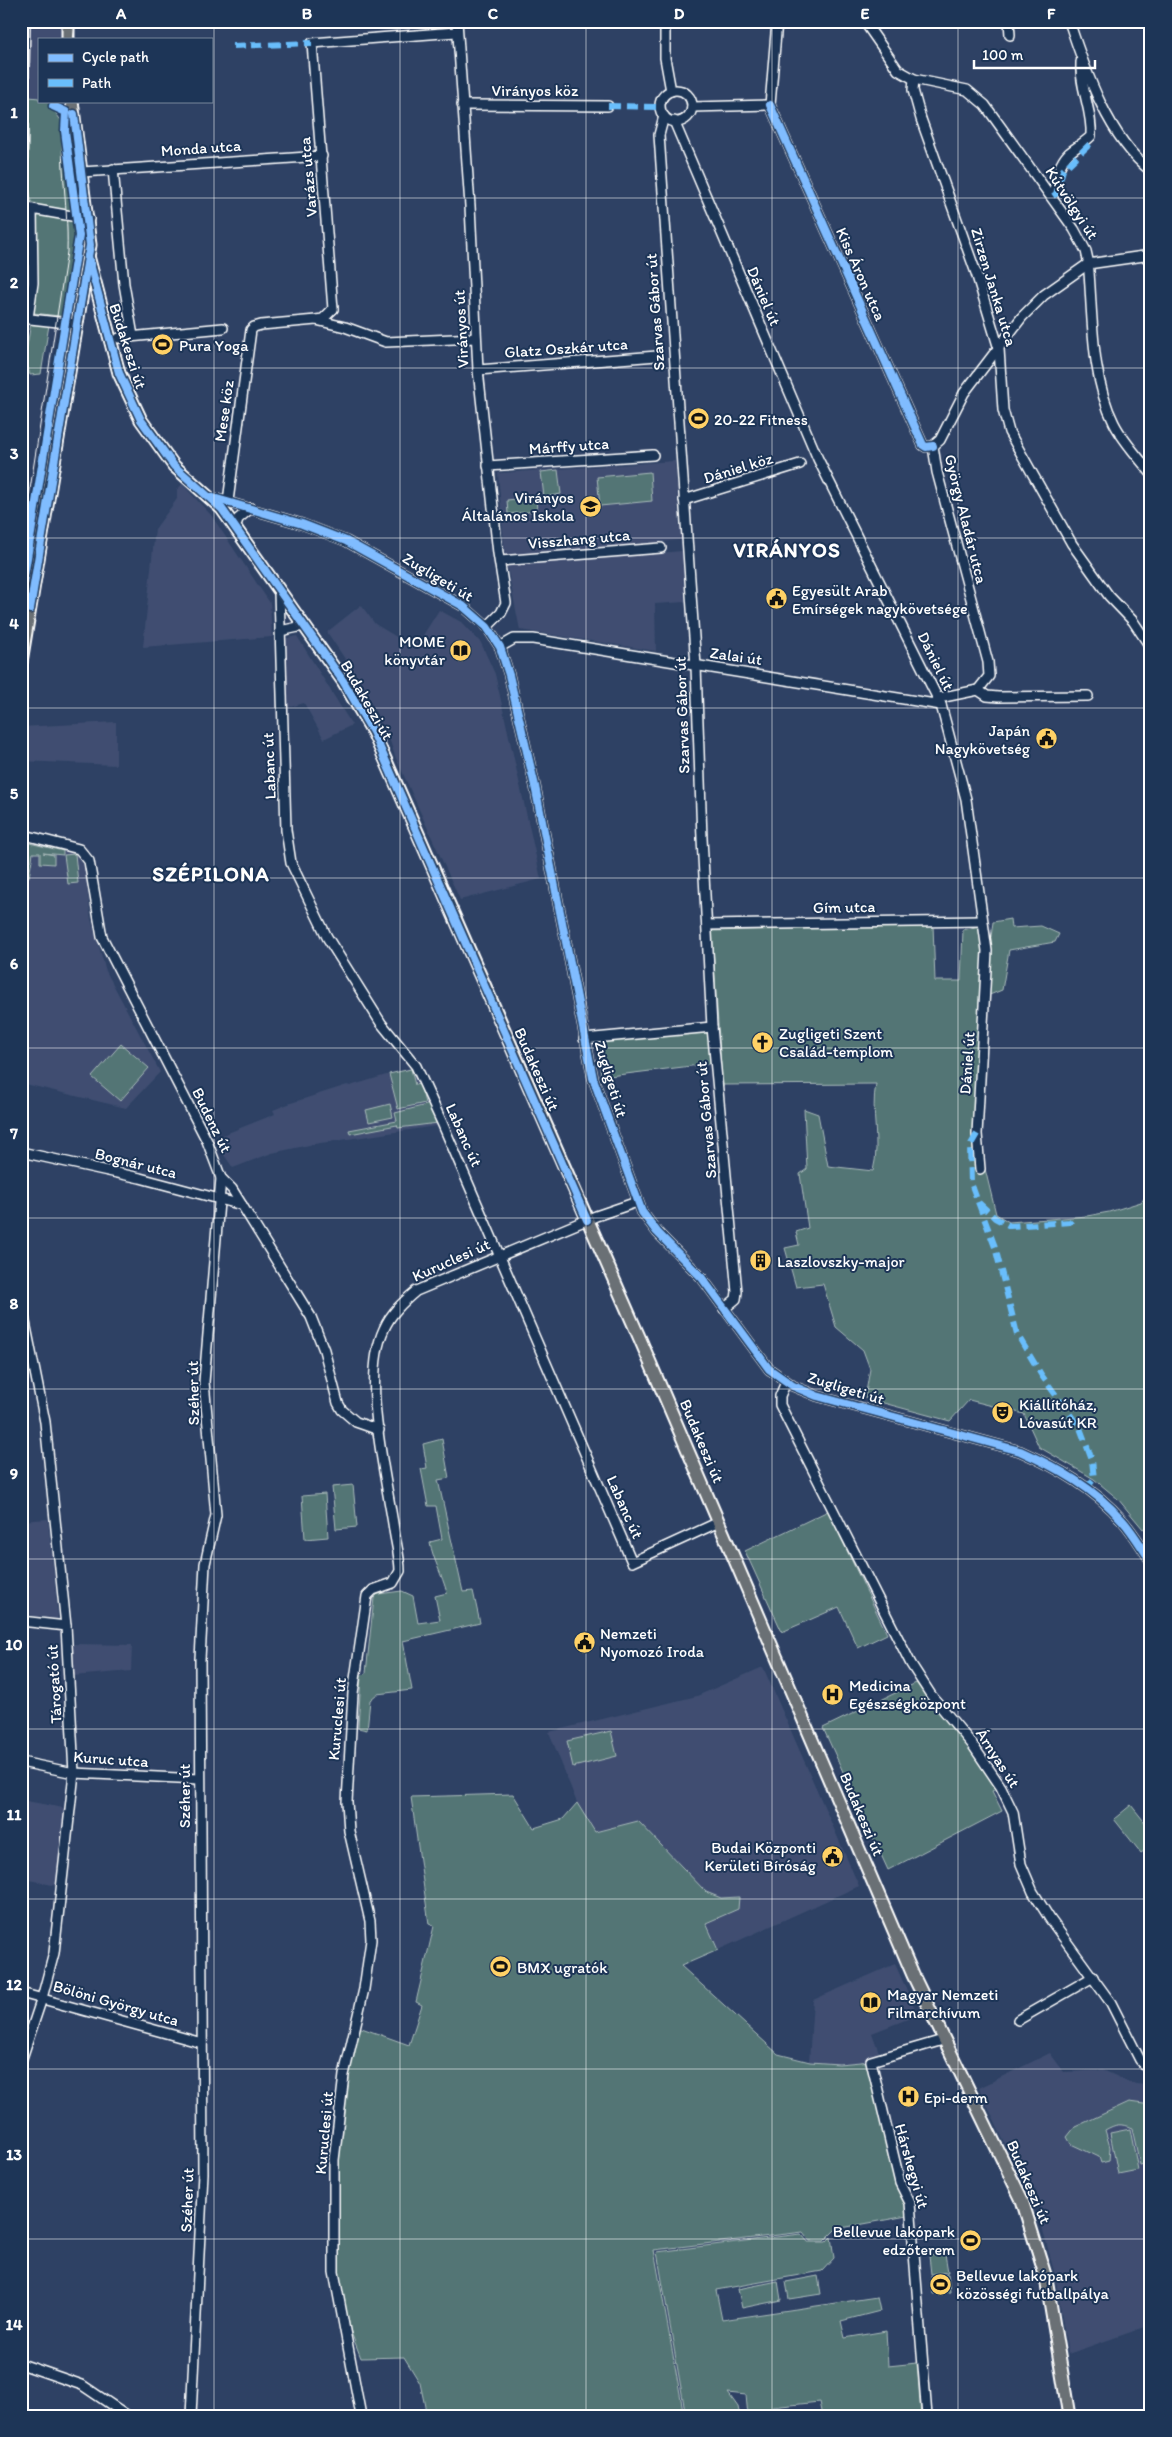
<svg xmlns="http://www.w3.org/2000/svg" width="1172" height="2437" viewBox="0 0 1172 2437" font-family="Itim,sans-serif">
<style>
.built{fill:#3f4e71}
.green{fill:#537575;stroke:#a9baba}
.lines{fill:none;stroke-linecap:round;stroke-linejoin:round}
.minor-casing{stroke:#fff;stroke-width:12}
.major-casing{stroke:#fff;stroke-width:15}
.minor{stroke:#1d3557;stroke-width:9}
.major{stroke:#6b7074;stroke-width:11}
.tram{stroke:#fff;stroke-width:1}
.quiet{stroke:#69befc;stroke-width:6;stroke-dasharray:12 6;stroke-linecap:butt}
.cycleway-casing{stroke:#1d3557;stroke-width:11}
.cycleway{stroke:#80bcff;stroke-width:8}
.grid{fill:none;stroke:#fff;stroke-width:1;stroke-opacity:0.55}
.labels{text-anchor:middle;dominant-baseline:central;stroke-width:4;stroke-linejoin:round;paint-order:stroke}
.street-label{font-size:16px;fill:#fff;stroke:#1d3557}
.poi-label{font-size:16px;fill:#fff;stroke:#1d3557;text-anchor:start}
.district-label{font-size:21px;font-weight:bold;letter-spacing:1px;fill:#fff;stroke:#1d3557}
.neatline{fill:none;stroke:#fff;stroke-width:2}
.grid-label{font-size:16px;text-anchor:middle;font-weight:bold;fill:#fff}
</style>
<rect width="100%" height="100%" fill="#2e4164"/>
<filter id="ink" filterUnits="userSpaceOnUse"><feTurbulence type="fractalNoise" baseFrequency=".02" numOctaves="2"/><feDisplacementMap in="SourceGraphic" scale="10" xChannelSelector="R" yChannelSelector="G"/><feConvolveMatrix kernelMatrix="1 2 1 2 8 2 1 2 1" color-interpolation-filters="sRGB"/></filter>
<g filter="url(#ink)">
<g class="built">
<polygon points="21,21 65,21 64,39 39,39 39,98 21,95"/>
<polygon points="675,461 681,540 505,556 498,473"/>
<polygon points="182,484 211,515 270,603 272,637 143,647 155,529 177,499 177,490"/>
<polygon points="682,551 685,602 655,604 656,651 520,630 507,566"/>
<polygon points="361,605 375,624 415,648 439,610 461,622 481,643 495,674 541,879 460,900 395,756 390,741 361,683 327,632"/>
<polygon points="297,636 352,725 324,739 304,703 287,708 283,639"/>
<polygon points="116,722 116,765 21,761 21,727"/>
<polygon points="21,841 76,853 85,868 91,919 106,971 160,1072 126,1108 21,1083"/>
<polygon points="416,1066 443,1125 314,1144 272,1153 233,1168 213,1139 275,1114 273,1110 291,1103 347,1085 350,1086"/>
<polygon points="48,1519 54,1573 58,1619 21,1614 21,1521"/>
<polygon points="73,1644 132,1645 131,1671 73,1676"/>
<polygon points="763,1667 859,1886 718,1950 706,1922 738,1909 706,1892 638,1821 595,1832 577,1803 549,1732 697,1696"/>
<polygon points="21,1800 64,1808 56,1886 21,1878"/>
<polygon points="895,1964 918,2015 872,2033 880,2055 871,2061 839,2064 809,2062 813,2000"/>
<polygon points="1050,2053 1064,2072 1103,2070 1131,2083 1151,2086 1151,2325 1068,2354 1055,2275 1040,2219 1038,2197 1035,2189 1026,2184 1015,2165 979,2088"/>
</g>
<g class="green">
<polygon points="29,97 39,98 39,101 47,101 65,126 68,126 83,240 71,316 68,317 34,313 33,311 36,286 37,204 29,202 26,185 26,100"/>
<polygon points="31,323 49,325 41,374 30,375 25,357"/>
<polygon points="558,470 561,494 544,497 541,472"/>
<polygon points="650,472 652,501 600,506 597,477"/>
<polygon points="536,497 537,511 508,514 507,500"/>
<polygon points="21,841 63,851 63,855 43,853 54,855 54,864 40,863 40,853 33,853 29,877 21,876"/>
<polygon points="75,854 78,883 68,884 64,855"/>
<path d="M1010 919 1011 928 1041 926 1059 934 1055 942 1009 950 1002 990 982 998 978 1140 996 1214 1009 1222 1087 1216 1109 1212 1141 1202 1151 1191V1524L1143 1529 1118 1499 1094 1479 1039 1447 1024 1414 969 1400 950 1421 865 1398 870 1369 863 1350 836 1327 823 1284 796 1287 785 1248 799 1245 796 1232 808 1228 800 1174 807 1169 804 1109 818 1114 828 1166 873 1171C881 1141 870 1113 876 1084L722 1085 712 931 933 925 935 981H961L963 930 979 926 982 938 991 937 993 922Z"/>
<polygon points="712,1027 716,1063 601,1077 597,1039"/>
<polygon points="121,1044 149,1068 120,1101 92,1077"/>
<polygon points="411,1069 415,1085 420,1084 425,1103 398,1109 389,1074"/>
<polygon points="390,1104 393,1117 369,1122 366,1110"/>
<polygon points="430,1104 438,1123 398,1128 397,1125 350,1134 349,1130 397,1121 395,1113"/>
<path d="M442 1439 449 1478 438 1480 463 1592 473 1591 480 1623 403 1641 412 1690 377 1694 370 1700 367 1730 358 1728 361 1676 366 1673 374 1598 378 1594 402 1591 413 1596 418 1623 440 1620 435 1596 447 1593C442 1574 433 1560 430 1542L442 1539 436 1506H428L421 1469 427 1468 423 1444Z"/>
<polygon points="353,1485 357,1527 336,1529 332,1487"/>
<polygon points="325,1494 328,1537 305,1539 302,1496"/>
<polygon points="828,1511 887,1634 858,1648 839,1607 782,1632 745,1551"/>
<polygon points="916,1683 972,1751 998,1787 992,1791 1002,1811 888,1870 823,1728"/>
<polygon points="611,1731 617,1756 573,1767 567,1741"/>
<polygon points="513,1794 534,1828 563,1819 577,1803 595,1832 638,1821 706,1892 721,1898 739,1897 738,1909 706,1923 718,1950 681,1966 778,2054 810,2062 839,2064 871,2061 870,2075 897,2183 906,2202 907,2216 836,2229 824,2241 810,2241 803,2232 654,2250 684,2416 427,2416 420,2383 404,2357 361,2358 342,2309 335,2282 334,2160 356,2026 409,2045 422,2005 416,2002 434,1926 429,1924 411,1797"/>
<polygon points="1131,1805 1151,1830 1151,1846 1141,1853 1114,1819"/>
<path d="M1129 2102 1151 2105V2121L1147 2126 1151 2140V2162L1140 2165 1132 2128C1120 2123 1116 2124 1105 2130L1110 2147 1109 2161 1101 2163 1099 2157 1071 2144 1067 2137 1075 2127Z"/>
<polygon points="1130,2129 1138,2170 1118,2174 1110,2133"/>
<polygon points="801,2234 808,2242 826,2242 831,2237 834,2258 822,2271 716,2290 722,2320 877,2297 880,2311 841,2321 845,2338 886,2331 888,2366 917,2363 921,2416 822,2416 819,2402 772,2407 773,2416 748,2416 746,2395 728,2393 738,2407 740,2416 686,2416 657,2252"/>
<polygon points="945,2254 948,2272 931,2274 929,2256"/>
<polygon points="948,2274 950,2292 933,2294 931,2276"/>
<polygon points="818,2276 821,2294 789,2299 786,2282"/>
<polygon points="778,2281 781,2300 742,2308 738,2289"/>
</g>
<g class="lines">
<defs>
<g id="minor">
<polyline points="25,21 22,172 26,208"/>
<polyline points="457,21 470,206 478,370 498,553 506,603 501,613 487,627"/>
<polyline points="665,21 665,58 671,91"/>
<path d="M864 21 898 70 914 79 967 90 985 105 1074 229 1086 251 1088 260C1093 312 1090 376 1114 423 1123 441 1138 457 1151 473"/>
<polyline points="1009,21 1010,35"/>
<path d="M1069 21C1085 70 1109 139 1151 171"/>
<polyline points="914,79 913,90 921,119 976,273 999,349 1003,410 1009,432 1072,544 1109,596 1133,621 1151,648"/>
<circle cx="676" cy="106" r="16"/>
<polyline points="462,105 608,106"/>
<polyline points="770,105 923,445 926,447 933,446"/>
<polyline points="770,105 777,21"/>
<polyline points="692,107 770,105"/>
<polyline points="664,116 659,135 696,666 702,838 712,1027 737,1292 736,1299 724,1309"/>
<polyline points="674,121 818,459 941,705 966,799 987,951 977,1134 980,1169"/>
<polyline points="113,169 124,284 133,336"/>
<polyline points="82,172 322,156"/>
<path d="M1053 196C1056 181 1057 165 1069 153 1076 147 1084 143 1091 136 1093 111 1079 87 1081 62"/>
<polyline points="26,208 89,219"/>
<polyline points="333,309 312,43 456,32"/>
<polyline points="21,318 76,324"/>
<polyline points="28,318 33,283 32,209"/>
<polyline points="316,320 345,327 386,342 476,338"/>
<polyline points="119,338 223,328"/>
<polyline points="478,370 657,356"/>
<polyline points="488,466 653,455"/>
<path d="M210 497 302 524 346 541 463 606 487 627 500 647 509 675 535 786 593 1078 642 1212 657 1232 702 1278 769 1369 793 1386 817 1396 1020 1451C1058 1468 1094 1488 1122 1520 1133 1532 1142 1548 1151 1561"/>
<polyline points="684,500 800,464"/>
<polyline points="228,501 251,330 254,327 261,325 316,320 323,319 333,309"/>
<polyline points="235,529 238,519 251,508"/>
<polyline points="500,561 661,548"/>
<polyline points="279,592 286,830 291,863 327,937 381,1023 416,1066 443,1125 632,1562 719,1522"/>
<polyline points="280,631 303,626"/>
<polyline points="500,647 514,639 533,639 941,705"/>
<polyline points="978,690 989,676 988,662 937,472 933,446 940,440 964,393 1022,317 1044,295 1088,264 1151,255"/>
<polyline points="939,698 978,690 987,696 998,697 1088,696"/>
<polyline points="21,834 79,849 89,861 102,937 207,1141 221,1178 232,1189 311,1317 324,1350 338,1403 342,1410 356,1422 379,1430"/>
<polyline points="707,925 982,921"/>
<polyline points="584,1039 712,1027"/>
<polyline points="21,1152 140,1178 242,1205"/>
<polyline points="21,1302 45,1422 66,1626 74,1773 54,1953 42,1998 21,2061"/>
<polyline points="786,1382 780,1396 780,1405 911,1664 931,1695 972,1744 1001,1787 1013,1812 1021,1864 1033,1892 1050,1919 1111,2003 1140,2060 1151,2071"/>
<polyline points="21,1621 66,1626"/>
<polyline points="21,1762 74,1773 199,1779"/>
<polyline points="21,1993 202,2043"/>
<polyline points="1018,2020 1093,1977"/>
<polyline points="21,2364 82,2385 128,2416"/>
<polyline points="191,2416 203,2173 200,1659 205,1564 216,1515 204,1382 221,1178"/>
<path d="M361 2416 334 2272V2160L344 2075 364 1989 371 1940 370 1921 349 1831 347 1802 353 1693 367 1596 373 1590 393 1583 400 1571C400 1558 396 1543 394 1530 386 1475 361 1378 384 1329 391 1313 403 1302 416 1291L596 1216 637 1202"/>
<polyline points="927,2416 910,2203 900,2183 871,2061 943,2040"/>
</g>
<g id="major">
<polyline points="68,39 68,21"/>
<polyline points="88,256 119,373 141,420 174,466 222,509 343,681 373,732 386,761 640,1339 913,1975 1022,2200 1046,2278 1069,2416"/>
<polyline points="21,662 90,245 72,101"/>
</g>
</defs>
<use href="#minor" class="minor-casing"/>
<use href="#major" class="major-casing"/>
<use href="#minor" class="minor"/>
<use href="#major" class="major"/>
<g class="tram">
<polyline points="73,39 76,21"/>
<path d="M21 547 67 252C69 201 56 152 66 101"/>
</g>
<g class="quiet">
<polyline points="233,46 312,43"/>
<polyline points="608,106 661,107"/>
<polyline points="1053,196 1056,194 1063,170 1094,140"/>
<polyline points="977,1134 970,1146 971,1183 978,1202 995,1218 1010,1226 1070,1222 1075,1217"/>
<polyline points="978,1202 995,1247 1017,1334 1042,1376 1080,1428 1092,1460 1094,1479 1087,1487"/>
</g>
<defs>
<g id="cycleway">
<polyline points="770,105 923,445 926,447 933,446"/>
<polyline points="88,256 119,373 141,420 174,466 222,509 343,681 373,732 587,1220"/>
<path d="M210 497 302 524 346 541 463 606 487 627 500 647 509 675 535 786 593 1078 642 1212 657 1232 702 1278 769 1369 793 1386 817 1396 1020 1451C1058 1468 1094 1488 1122 1520 1133 1532 1142 1548 1151 1561"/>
<polyline points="21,595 79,236 65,131 66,112 53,106 55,101"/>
<polyline points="30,609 90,245 74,114"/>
</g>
</defs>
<use href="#cycleway" class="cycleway-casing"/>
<use href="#cycleway" class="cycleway"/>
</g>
</g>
<path class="grid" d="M214 21V2416M400 21V2416M586 21V2416M772 21V2416M958 21V2416M21 198H1151M21 368H1151M21 538H1151M21 708H1151M21 878H1151M21 1048H1151M21 1218H1151M21 1389H1151M21 1559H1151M21 1729H1151M21 1899H1151M21 2069H1151M21 2239H1151"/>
<defs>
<symbol id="stadium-disc" viewBox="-11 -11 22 22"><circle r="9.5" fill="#ffd166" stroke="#1d3557"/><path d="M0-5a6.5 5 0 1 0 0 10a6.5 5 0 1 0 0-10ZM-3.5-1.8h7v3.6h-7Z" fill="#111"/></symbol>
<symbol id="school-disc" viewBox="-11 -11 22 22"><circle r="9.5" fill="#ffd166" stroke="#1d3557"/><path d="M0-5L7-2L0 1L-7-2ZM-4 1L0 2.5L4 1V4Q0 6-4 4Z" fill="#111"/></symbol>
<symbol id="civic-disc" viewBox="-11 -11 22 22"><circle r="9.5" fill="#ffd166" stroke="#1d3557"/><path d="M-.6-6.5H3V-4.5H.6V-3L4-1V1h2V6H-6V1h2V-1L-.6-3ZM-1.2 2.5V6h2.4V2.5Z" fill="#111"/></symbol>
<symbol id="library-disc" viewBox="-11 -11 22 22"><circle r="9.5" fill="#ffd166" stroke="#1d3557"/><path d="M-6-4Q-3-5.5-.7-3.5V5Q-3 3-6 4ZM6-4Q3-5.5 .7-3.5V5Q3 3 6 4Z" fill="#111"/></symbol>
<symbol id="church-disc" viewBox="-11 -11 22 22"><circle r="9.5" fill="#ffd166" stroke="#1d3557"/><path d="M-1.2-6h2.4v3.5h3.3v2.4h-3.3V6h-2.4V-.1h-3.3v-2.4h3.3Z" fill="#111"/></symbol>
<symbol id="building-disc" viewBox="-11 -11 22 22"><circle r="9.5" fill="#ffd166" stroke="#1d3557"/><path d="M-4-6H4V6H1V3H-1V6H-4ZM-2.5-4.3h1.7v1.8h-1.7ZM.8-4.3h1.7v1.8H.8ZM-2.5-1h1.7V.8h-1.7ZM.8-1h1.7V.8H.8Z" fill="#111"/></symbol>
<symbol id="theatre-disc" viewBox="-11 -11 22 22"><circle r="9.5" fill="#ffd166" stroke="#1d3557"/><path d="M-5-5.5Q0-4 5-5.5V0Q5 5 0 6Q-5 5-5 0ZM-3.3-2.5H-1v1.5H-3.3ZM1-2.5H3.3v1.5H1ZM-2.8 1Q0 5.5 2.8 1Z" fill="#111"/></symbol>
<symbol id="hospital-disc" viewBox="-11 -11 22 22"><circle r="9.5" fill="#ffd166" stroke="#1d3557"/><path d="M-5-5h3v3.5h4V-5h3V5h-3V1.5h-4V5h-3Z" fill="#111"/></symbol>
</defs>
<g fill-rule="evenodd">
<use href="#stadium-disc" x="150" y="332" width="25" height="25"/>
<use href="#stadium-disc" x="686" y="406" width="25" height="25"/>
<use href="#school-disc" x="578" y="494" width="25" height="25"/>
<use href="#civic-disc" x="764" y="586" width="25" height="25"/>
<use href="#library-disc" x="448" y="638" width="25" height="25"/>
<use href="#civic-disc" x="1034" y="726" width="25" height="25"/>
<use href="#church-disc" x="750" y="1030" width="25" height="25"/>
<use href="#building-disc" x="748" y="1248" width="25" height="25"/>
<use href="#theatre-disc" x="990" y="1400" width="25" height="25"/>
<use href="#civic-disc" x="572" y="1630" width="25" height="25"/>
<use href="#hospital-disc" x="820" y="1682" width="25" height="25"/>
<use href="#civic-disc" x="820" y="1844" width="25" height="25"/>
<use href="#stadium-disc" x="488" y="1954" width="25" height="25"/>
<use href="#library-disc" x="858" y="1990" width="25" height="25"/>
<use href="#hospital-disc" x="896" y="2084" width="25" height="25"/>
<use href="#stadium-disc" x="958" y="2228" width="25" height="25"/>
<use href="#stadium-disc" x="928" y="2272" width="25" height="25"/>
</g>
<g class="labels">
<g class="street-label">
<text x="535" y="90">Virányos köz</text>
<text transform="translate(201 148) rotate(-4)">Monda utca</text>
<text transform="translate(308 177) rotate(-95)">Varázs utca</text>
<text transform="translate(1072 203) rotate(57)">Kútvölgyi út</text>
<text transform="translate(861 274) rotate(66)">Kiss Áron utca</text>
<text transform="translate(994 287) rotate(73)">Zirzen Janka utca</text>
<text transform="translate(764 296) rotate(67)">Dániel út</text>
<text transform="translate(655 312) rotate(-94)">Szarvas Gábor út</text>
<text transform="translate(461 329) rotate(-93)">Virányos út</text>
<text transform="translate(128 346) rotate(72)">Budakeszi út</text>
<text transform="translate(566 348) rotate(-4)">Glatz Oszkár utca</text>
<text transform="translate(224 411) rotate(-82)">Mese köz</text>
<text transform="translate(569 446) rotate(-4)">Márffy utca</text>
<text transform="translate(738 468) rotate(-17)">Dániel köz</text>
<text transform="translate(966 519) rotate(76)">György Aladár utca</text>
<text transform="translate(579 539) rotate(-5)">Visszhang utca</text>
<text transform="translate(438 577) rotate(31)">Zugligeti út</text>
<text transform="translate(736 656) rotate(8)">Zalai út</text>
<text transform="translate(936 661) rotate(64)">Dániel út</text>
<text transform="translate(367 700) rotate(60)">Budakeszi út</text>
<text transform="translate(682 715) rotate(-92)">Szarvas Gábor út</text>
<text transform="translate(269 766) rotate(-92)">Labanc út</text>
<text transform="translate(844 907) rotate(-1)">Gím utca</text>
<text transform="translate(967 1063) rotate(-86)">Dániel út</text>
<text transform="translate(537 1069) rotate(66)">Budakeszi út</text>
<text transform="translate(611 1079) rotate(73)">Zugligeti út</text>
<text transform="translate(212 1120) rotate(64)">Budenz út</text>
<text transform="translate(706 1120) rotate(-95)">Szarvas Gábor út</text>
<text transform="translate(464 1135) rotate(66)">Labanc út</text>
<text transform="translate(136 1163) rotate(14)">Bognár utca</text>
<text transform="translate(451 1260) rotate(-24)">Kuruclesi út</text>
<text transform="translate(846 1388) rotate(17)">Zugligeti út</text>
<text transform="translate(193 1393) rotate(-91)">Széher út</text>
<text transform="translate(702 1441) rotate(67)">Budakeszi út</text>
<text transform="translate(625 1507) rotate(66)">Labanc út</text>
<text transform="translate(54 1684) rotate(-93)">Tárogató út</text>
<text transform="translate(337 1719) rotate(-85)">Kuruclesi út</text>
<text transform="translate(998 1758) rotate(57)">Árnyas út</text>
<text transform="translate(111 1759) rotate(4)">Kuruc utca</text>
<text transform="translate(184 1796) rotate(-90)">Széher út</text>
<text transform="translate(862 1814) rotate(67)">Budakeszi út</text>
<text transform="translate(116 2003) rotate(16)">Bölöni György utca</text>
<text transform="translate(324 2133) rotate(-85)">Kuruclesi út</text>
<text transform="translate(912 2166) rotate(74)">Hárshegyi út</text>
<text transform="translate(1029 2182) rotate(67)">Budakeszi út</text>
<text transform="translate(187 2200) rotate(-88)">Széher út</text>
</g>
<g class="poi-label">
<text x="179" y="345">Pura Yoga</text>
<text x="714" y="419">20-22 Fitness</text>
<text x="574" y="497" text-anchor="end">Virányos<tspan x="574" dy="18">Általános Iskola</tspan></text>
<text x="792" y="590">Egyesült Arab<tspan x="792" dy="18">Emírségek nagykövetsége</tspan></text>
<text x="445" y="641" text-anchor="end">MOME<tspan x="445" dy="18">könyvtár</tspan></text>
<text x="1030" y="730" text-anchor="end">Japán<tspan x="1030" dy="18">Nagykövetség</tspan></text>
<text x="779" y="1033">Zugligeti Szent<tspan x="779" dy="18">Család-templom</tspan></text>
<text x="777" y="1261">Laszlovszky-major</text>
<text x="1019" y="1404">Kiállítóház,<tspan x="1019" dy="18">Lóvasút KR</tspan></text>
<text x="600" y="1633">Nemzeti<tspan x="600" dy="18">Nyomozó Iroda</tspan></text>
<text x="849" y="1685">Medicina<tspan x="849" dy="18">Egészségközpont</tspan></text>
<text x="816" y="1847" text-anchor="end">Budai Központi<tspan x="816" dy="18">Kerületi Bíróság</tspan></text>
<text x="517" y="1967">BMX ugratók</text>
<text x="887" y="1994">Magyar Nemzeti<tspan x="887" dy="18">Filmarchívum</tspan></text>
<text x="924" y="2097">Epi-derm</text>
<text x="955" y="2231" text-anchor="end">Bellevue lakópark<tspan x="955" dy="18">edzőterem</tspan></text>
<text x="956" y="2275">Bellevue lakópark<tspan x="956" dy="18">közösségi futballpálya</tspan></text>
</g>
<g class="district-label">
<text x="787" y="549">VIRÁNYOS</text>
<text x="211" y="873">SZÉPILONA</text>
</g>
</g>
<rect width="1172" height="2437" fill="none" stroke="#1d3557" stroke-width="55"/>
<rect x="38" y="38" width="175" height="65" fill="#1d3557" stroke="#77869a"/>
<rect x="48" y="54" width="25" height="8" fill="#80bcff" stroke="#77869a"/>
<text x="82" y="62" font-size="15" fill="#ffffff">Cycle path</text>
<rect x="48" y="79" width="25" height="8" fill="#69befc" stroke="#77869a"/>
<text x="82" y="88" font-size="15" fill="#ffffff">Path</text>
<path d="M974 60v8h121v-8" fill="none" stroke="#ffffff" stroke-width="2.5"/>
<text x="982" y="60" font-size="15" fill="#ffffff" stroke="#1d3557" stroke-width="4" paint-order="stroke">100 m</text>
<rect x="28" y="28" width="1116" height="2382" class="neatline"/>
<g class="grid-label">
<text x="121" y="19">A</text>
<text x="307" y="19">B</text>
<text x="493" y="19">C</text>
<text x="679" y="19">D</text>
<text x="865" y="19">E</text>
<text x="1051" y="19">F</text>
<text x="14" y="118">1</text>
<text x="14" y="288">2</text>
<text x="14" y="459">3</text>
<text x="14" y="629">4</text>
<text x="14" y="799">5</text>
<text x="14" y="969">6</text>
<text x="14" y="1139">7</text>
<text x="14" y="1309">8</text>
<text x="14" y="1479">9</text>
<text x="14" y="1650">10</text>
<text x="14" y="1820">11</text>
<text x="14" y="1990">12</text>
<text x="14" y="2160">13</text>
<text x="14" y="2330">14</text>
</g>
</svg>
